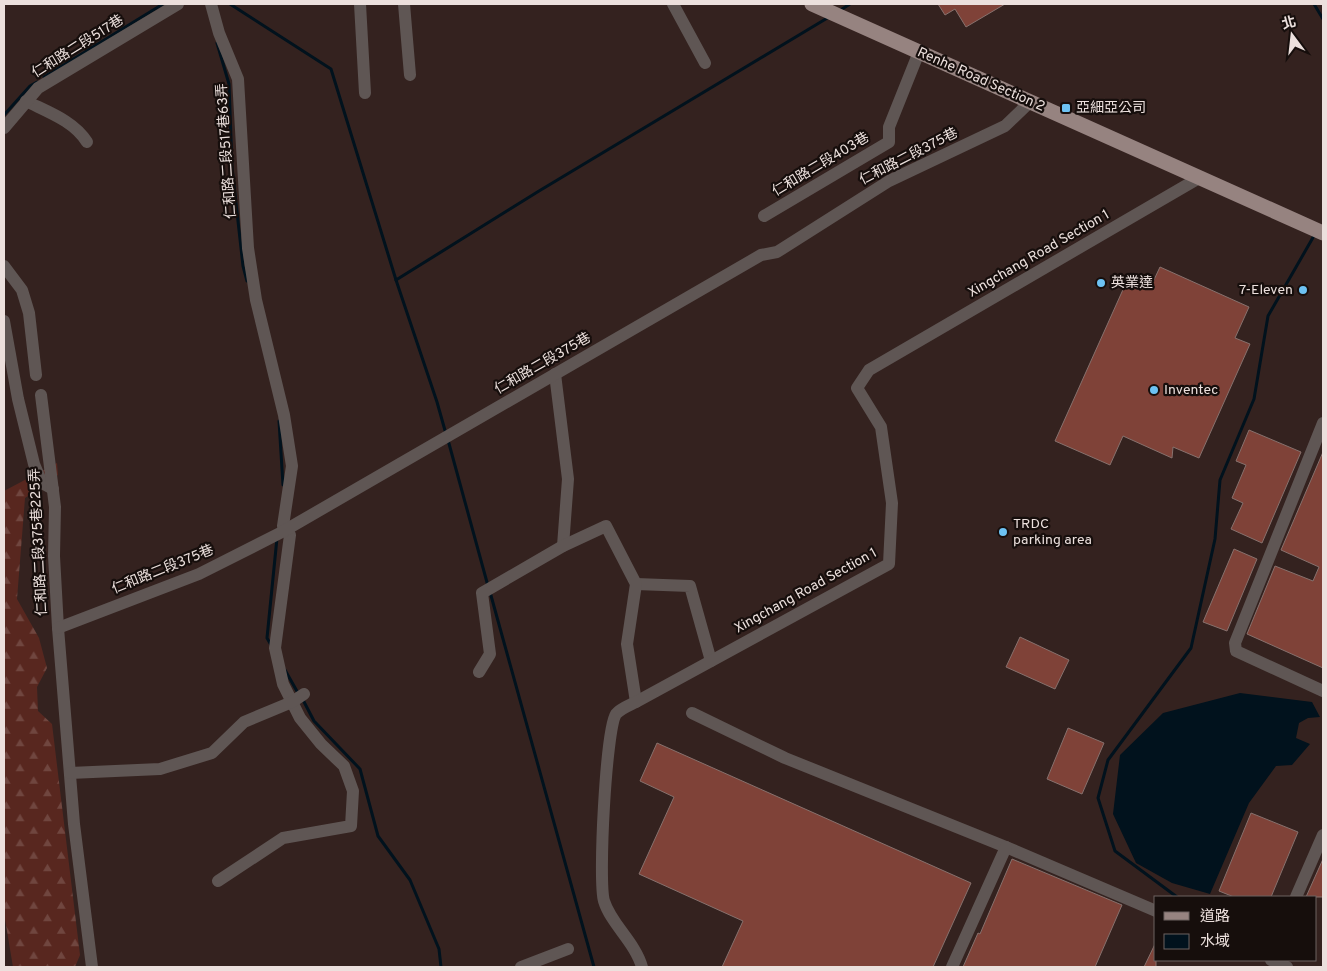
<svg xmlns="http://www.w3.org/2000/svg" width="1327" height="971" viewBox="0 0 1327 971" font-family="Overpass,'Noto Sans TC',sans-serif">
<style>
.forest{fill:url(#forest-firs)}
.water{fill:#01121d}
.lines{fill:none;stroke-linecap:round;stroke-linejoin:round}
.stream{stroke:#01121d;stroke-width:3}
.building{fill:#7f4238;stroke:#87716d}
.minor{stroke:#5f5654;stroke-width:12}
.major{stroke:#968380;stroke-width:15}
.poi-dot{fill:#6dc2f3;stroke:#160e0c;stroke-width:2}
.labels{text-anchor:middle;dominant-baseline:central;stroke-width:4.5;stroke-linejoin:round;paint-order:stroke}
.street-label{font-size:14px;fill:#ece0dd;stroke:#160e0c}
.poi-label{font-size:14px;fill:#ece0dd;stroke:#160e0c;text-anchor:start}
</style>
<defs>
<pattern id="forest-firs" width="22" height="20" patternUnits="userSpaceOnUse" patternTransform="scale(1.25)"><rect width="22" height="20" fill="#58271f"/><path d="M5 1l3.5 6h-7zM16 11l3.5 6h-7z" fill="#70463f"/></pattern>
</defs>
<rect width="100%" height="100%" fill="#34221f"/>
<polygon class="forest" points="57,463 58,475 25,498 17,599 39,638 47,668 37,687 38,711 52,724 80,955 75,967 13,967 4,913 4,491"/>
<polygon class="water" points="1240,693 1312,702 1320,717 1308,718 1299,723 1296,738 1310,744 1292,765 1276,766 1249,803 1210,894 1172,883 1136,863 1113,814 1120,755 1163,713"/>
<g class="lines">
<g class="stream">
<polyline points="230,4 331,69 396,280 437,402 446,434"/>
<polyline points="1314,4 1323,19"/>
<polyline points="839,11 850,4"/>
<polyline points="217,43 229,84 232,167 243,266 247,281"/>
<polyline points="44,77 163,4"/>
<polyline points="4,115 30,86 37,82"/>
<polyline points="396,280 539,191 829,17"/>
<polyline points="279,421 283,485"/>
<polyline points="448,440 488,586"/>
<polyline points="490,592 594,967"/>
<polyline points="271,645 267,638 277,538"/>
<polyline points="285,670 298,693"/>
<polyline points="302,698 314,721 360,769 378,836 410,880 439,949 441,967"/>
<polyline points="1177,897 1115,851 1098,798 1108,760 1191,648 1215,539 1220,480 1254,399 1268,316 1315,234"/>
</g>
</g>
<g class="building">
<polygon points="938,4 1005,4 966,27 955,9 945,15"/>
<polygon points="1160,267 1249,307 1235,338 1250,344 1199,458 1173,447 1172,458 1123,436 1110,465 1055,441 1130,274 1152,284"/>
<polygon points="1249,430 1301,452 1262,543 1231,529 1243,503 1232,498 1246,465 1236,461"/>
<polygon points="1323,452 1323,668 1247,634 1275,566 1313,581 1319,567 1281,550"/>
<polygon points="1234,549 1257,559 1227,631 1203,622"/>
<polygon points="1020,637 1069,660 1055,689 1006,667"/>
<polygon points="1068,728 1104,743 1082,794 1047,779"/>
<polygon points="657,743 971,883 933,967 722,967 743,921 639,874 674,797 640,781"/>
<polygon points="1251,813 1298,832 1271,897 1234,897 1219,891"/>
<polygon points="1012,859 1122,905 1095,967 963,967 978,933 980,934"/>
<polygon points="1323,859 1323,897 1306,897"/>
<polygon points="1156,942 1156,967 1144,967"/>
</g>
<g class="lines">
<g class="minor">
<polyline points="211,4 219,33 238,79 248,248 256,300 284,415 292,466 283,526 290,535 275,648 283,684 300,718 321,744 344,766 353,791 351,826 283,838 218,881"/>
<polyline points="360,4 365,93"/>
<polyline points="404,4 410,75"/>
<polyline points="673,4 705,63"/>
<path d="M26 101C48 112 74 121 87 142"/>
<polyline points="4,128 38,88 178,4"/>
<polyline points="764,216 889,142 889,127 919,52"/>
<polyline points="4,266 22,290 29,313 36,375"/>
<polyline points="4,321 18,399 34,464 42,483 53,489"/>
<polyline points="555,374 568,479 563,546"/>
<polyline points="41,395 55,507 54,556 58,628 74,824 92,967"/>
<polyline points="1323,423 1235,643 1236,651 1323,691"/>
<polyline points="636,584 690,586 711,661"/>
<polyline points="58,628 199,574 282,532 761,255 777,252 889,181 1005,126 1030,102"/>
<polyline points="479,672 490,654 482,593 563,546 606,526 636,584 627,644 636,702"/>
<polyline points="692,713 785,758 1006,847 1156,911"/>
<polyline points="70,773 160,769 212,753 244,722 292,702 304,694"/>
<polyline points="1296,897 1323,835"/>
<polyline points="1271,960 1287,967"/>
<polyline points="521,967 568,949"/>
<path d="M642 967C635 942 611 924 604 901 598 881 606 729 616 714 620 709 630 705 636 702L889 564 892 503 881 427 857 388 869 370 1199 178"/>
<polyline points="952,967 1006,847"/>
</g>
<polyline class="major" points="812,4 1323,233"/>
</g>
<g class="poi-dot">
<rect x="1061" y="103" width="10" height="10" rx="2.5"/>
<circle cx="1101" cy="283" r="5"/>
<circle cx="1303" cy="290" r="5"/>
<circle cx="1154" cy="390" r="5"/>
<circle cx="1003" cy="532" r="5"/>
</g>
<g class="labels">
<g class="street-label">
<text transform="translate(78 47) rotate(-32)">仁和路二段517巷</text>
<text transform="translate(981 80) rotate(24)">Renhe Road Section 2</text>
<text transform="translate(227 151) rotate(-94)">仁和路二段517巷63弄</text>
<text transform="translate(909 157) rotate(-27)">仁和路二段375巷</text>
<text transform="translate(821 165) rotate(-31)">仁和路二段403巷</text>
<text transform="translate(1039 254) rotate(-30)">Xingchang Road Section 1</text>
<text transform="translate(543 364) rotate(-30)">仁和路二段375巷</text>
<text transform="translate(39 542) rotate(-93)">仁和路二段375巷225弄</text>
<text transform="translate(163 570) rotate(-22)">仁和路二段375巷</text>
<text transform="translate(806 591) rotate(-29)">Xingchang Road Section 1</text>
</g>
<g class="poi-label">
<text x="1076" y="108">亞細亞公司</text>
<text x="1111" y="283">英業達</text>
<text x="1293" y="290" text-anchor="end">7-Eleven</text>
<text x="1164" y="390">Inventec</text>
<text x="1013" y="524">TRDC<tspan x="1013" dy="16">parking area</tspan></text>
</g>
</g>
<rect width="1327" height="971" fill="none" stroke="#ece0dd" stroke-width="10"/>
<rect x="1154" y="896" width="162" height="65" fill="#160e0c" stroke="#6c6260"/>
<rect x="1164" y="912" width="25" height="8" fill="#968380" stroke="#6c6260"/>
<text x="1200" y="921" font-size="15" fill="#ece0dd">道路</text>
<rect x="1164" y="934" width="25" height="15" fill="#01121d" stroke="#6c6260"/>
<text x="1200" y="946" font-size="15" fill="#ece0dd">水域</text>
<g transform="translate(1292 35) rotate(345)" stroke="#160e0c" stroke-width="4" paint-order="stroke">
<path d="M0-4L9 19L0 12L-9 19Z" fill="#ece0dd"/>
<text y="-8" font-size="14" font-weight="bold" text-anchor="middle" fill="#ece0dd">北</text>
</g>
</svg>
